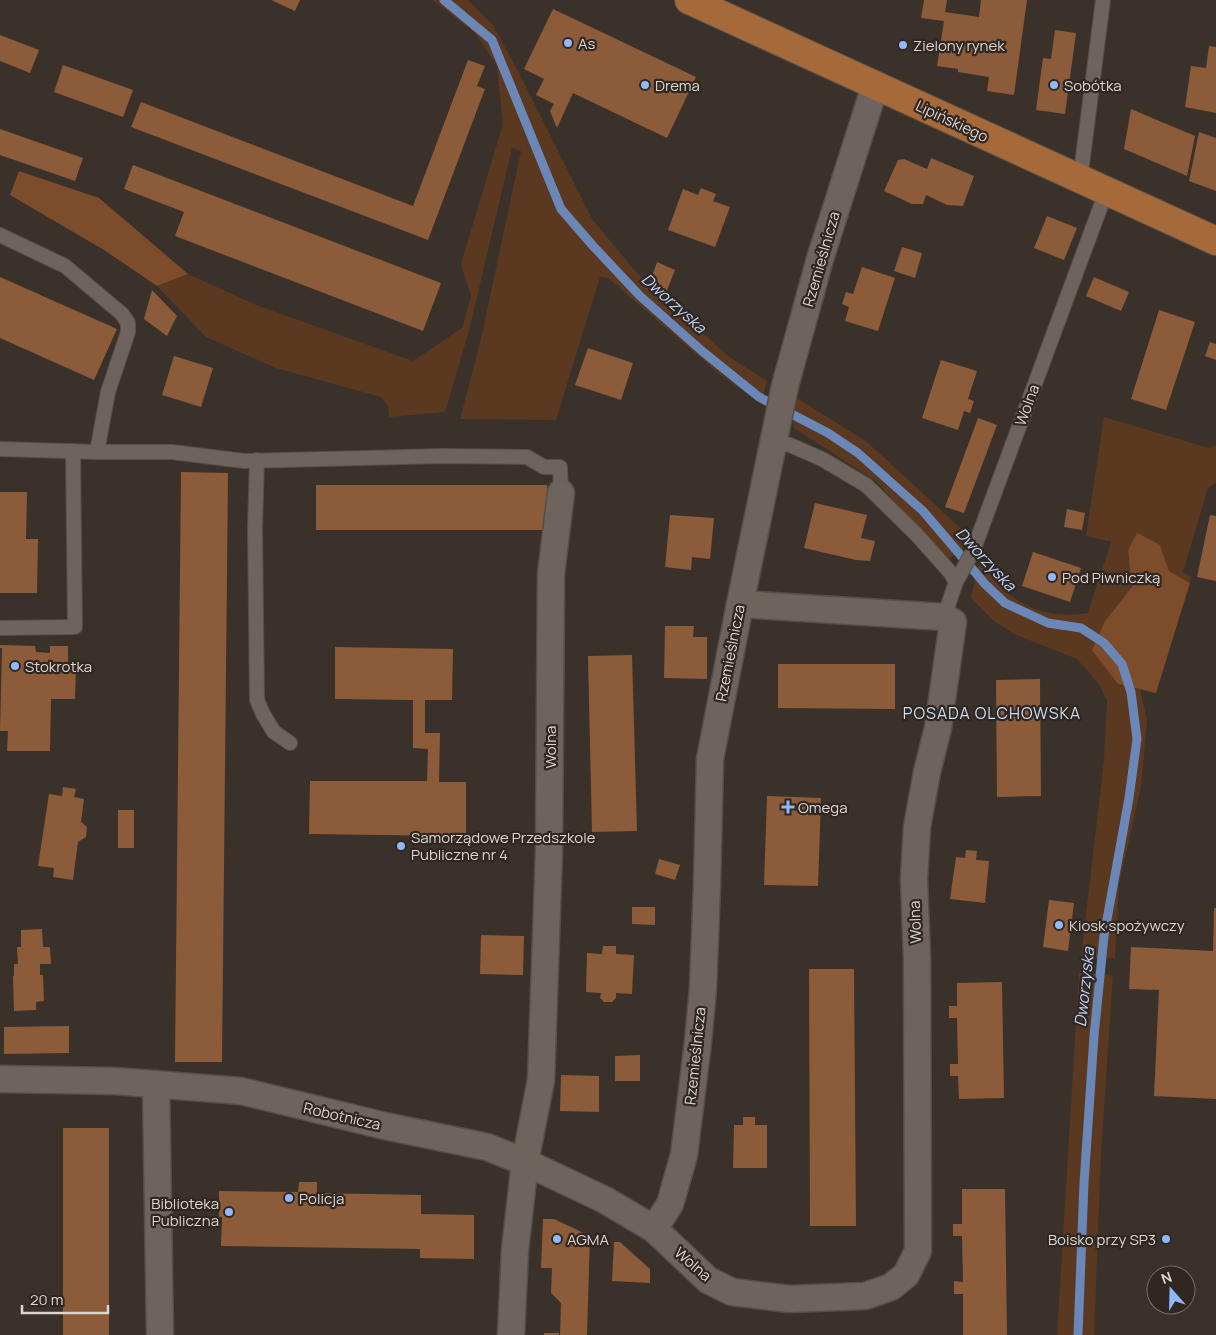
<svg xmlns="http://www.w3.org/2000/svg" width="1216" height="1335" viewBox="0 0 1216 1335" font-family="Manrope,sans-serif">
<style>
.green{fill:#5b3820}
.forest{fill:#7c4c2b}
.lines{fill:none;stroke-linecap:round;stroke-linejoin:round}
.stream{stroke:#6a87b7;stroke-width:9}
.building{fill:#8c5b39}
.lane-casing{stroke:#564e48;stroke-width:16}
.street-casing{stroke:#564e48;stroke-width:29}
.primary-casing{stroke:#564e48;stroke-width:30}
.lane{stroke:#6f645d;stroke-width:14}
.street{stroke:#6f645d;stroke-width:26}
.primary{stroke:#a66a3a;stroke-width:28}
.poi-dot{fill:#90b8fd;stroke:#312721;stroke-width:2}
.labels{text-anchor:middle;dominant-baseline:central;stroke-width:4.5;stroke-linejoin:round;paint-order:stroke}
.poi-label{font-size:15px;fill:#dcd6d2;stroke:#312721;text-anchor:start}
.street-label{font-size:15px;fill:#dcd6d2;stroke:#312721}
.water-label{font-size:16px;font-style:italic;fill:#bad3ff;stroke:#312721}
.neighbourhood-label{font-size:16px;letter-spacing:1px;fill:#ccdcf6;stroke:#312721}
</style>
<rect width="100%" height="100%" fill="#3b312b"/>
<g class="green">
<polygon points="433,0 468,0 493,25 520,75 592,219 637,273 728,356 767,381 761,403 722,376 608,278 600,277 556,420 460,419 481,339 521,151 512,148 469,331 445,412 389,417 388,406 381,397 276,368 206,337 157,286 188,274 256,305 413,361 462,328 471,296 461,264 503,124 497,66 475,33"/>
<polygon points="794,396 867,442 968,535 963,549 947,560 876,481 794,428"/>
<path d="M1104 417 1209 448 1216 445V482L1208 488 1183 572 1191 577 1190 583 1169 571 1160 545 1128 550 1132 587 1105 621 1118 684 1140 689 1147 720 1141 787 1119 884 1115 958H1081L1104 760 1107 700 1098 683 1077 659 1014 634 994 621 971 598 979 562C989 572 1002 590 1014 598 1037 614 1062 617 1088 613L1111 542 1086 536Z"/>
<polygon points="1079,973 1113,975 1101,1152 1094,1335 1057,1335"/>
</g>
<g class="forest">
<polygon points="19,171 99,198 188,274 157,286 104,250 10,195"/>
<polygon points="1137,533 1160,545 1169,571 1190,583 1156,693 1118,684 1092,650 1105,621 1132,587 1128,550"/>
</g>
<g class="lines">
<polyline class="stream" points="444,0 492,40 561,209 594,247 640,296 702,351 759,397 828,433 858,453 923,511 985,584 1005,603 1048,623 1081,628 1104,643 1122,664 1131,692 1137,739 1129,798 1104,936 1094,1036 1084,1183 1078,1335"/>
</g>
<g class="building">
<polygon points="271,0 300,0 295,11"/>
<polygon points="924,0 947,0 945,12 979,17 981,0 1027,0 1014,95 987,91 989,77 958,72 958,69 937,66 944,21 921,18"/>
<polygon points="553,9 696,77 667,138 573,93 557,128 550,111 554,104 536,95 544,79 524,69"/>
<polygon points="1055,30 1076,33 1065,114 1036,110 1043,58 1051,59"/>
<polygon points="0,35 39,50 30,73 0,61"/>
<polygon points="1209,46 1216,47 1216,113 1185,107 1191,66 1206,68"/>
<polygon points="468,60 485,66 477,86 485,89 428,240 131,127 141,102 413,206"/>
<polygon points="63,65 133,90 123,117 54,92"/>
<polygon points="1131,109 1195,136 1187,176 1124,149"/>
<polygon points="0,129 83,158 75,181 0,155"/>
<polygon points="1199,132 1216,138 1216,191 1189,181"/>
<polygon points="931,158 974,176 963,206 947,205 926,195 923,204 912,204 884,191 898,160 904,159 927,169"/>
<polygon points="133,165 441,283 423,331 175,236 184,212 124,189"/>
<polygon points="701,188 716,194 713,201 730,207 715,247 668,230 683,189 698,195"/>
<polygon points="1047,216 1077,228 1064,260 1034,248"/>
<polygon points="902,247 922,253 915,278 894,271"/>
<polygon points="657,262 675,270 666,293 649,285"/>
<polygon points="862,267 895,278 878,331 845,321 849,307 842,304 846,292 853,294"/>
<polygon points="0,277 117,329 94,380 0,338"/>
<polygon points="1094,277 1129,292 1121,311 1086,296"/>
<polygon points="152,290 177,316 167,336 144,319"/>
<polygon points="1159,310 1195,322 1166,410 1131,399"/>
<polygon points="1210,342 1216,344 1216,360 1205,356"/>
<polygon points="588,348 633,363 621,400 575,385"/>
<polygon points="174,356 213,368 201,407 162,395"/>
<polygon points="941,360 977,371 968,399 974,401 970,413 964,411 958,430 922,418"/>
<polygon points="978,418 997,425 964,513 945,507"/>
<polygon points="181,472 228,473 222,1062 175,1062"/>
<rect x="316" y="485" width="231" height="45"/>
<polygon points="0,492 27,492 26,539 38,539 37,593 0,593"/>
<polygon points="815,503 867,515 861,538 875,541 870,561 856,560 804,548"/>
<polygon points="1067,509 1085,513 1082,530 1064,527"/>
<polygon points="670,515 714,518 710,559 692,557 691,570 665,567"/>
<polygon points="1210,515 1216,516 1216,581 1197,577"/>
<polygon points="1033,552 1081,568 1070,602 1022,586"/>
<polygon points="665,626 694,626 693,637 707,637 707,679 664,678"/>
<polygon points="0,645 35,646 36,652 50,653 50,646 68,646 68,665 76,666 75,699 51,699 50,751 7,751 8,731 0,731 2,648 0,648"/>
<polygon points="335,647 453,649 452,700 425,700 425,733 440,733 439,782 466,782 466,837 471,837 471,844 452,844 452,836 309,834 310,781 427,781 428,749 413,748 413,700 335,699"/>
<polygon points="632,655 637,831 592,832 588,656"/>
<polygon points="778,664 895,664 895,709 778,708"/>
<polygon points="1040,679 1041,796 997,797 996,680"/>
<polygon points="63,787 76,789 74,797 84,799 81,822 87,827 86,837 78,842 73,880 53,877 54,868 38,866 49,794 62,796"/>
<polygon points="767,796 821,798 818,886 764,885"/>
<rect x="118" y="810" width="16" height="38"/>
<polygon points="966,850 977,851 976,860 989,861 985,903 950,899 956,857 965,858"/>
<polygon points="659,859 680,865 675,880 655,874"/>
<polygon points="1049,900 1074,903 1068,951 1043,947"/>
<polygon points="632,907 655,907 655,925 632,924"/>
<polygon points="1214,908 1216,908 1216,1099 1154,1096 1159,990 1129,989 1131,947 1213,951"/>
<polygon points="42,929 43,947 50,947 51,964 40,964 40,975 43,975 44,1001 36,1002 36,1010 14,1011 13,976 14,976 14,964 18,964 17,947 21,947 21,930"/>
<polygon points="481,935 524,936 523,975 480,974"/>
<polygon points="603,946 616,946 616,954 634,955 632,994 616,993 616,998 612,1002 604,1002 600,998 601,993 586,992 587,953 602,954"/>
<polygon points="809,969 854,969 856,1226 810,1226"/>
<polygon points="1002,982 1004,1098 959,1099 958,1076 950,1076 950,1064 958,1064 957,1018 949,1018 949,1006 957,1006 957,983"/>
<polygon points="69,1026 69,1053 4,1054 4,1027"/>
<polygon points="640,1055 640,1081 615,1081 615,1056"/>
<polygon points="561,1075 599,1076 599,1112 560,1111"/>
<polygon points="743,1117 755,1117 755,1125 767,1125 767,1168 733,1168 734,1125 743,1125"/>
<rect x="63" y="1128" width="46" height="207"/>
<polygon points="299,1182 317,1182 317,1193 421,1195 421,1214 474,1215 474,1259 420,1258 420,1249 221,1246 222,1217 219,1217 219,1191 298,1192"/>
<polygon points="962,1189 1005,1189 1007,1335 963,1335 963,1294 954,1294 954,1281 963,1282 962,1236 953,1236 953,1224 962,1224"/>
<polygon points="543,1219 554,1219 590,1236 587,1335 560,1335 561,1303 551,1293 552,1268 541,1268"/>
<polygon points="614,1242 620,1242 650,1269 650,1283 612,1281"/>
<rect x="544" y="1333" width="15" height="2"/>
</g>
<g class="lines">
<defs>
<g id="lane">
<polyline points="1080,180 1103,0"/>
<polyline points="0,235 65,266 122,314 128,323 128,332 108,392 97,452"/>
<polyline points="774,442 790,445 822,459 866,485 916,534 950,572 956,582"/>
<polyline points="0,449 97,452 172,452 244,461 443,456 527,457 544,467 560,467 561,493"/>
<polyline points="257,460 255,527 257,700 263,714 274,732 290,743"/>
<polyline points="944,617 956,582 973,551 1106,192"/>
<polyline points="0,628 75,627 73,451"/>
</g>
<g id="street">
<polyline points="561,493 551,574 549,851 541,1080 525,1162 605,1200 654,1229 708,1280 732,1292 789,1299 865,1296 891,1287 906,1275 918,1251 917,959 914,879 917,827 927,772 938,728 953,622 944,617 740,604"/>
<polyline points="0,1079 115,1081 241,1091 385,1126 487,1147 525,1162 515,1250 511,1335"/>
<polyline points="156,1084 160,1335"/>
<polyline points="654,1229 670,1204 684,1155 698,1042 703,988 707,885 710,759 740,604 785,386 820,259 875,86"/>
</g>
<polyline id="primary" points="689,0 1216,241"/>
</defs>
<use href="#lane" class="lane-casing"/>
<use href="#street" class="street-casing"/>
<use href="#primary" class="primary-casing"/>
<use href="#lane" class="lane"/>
<use href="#street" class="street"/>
<use href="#primary" class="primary"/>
</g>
<g class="poi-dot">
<circle cx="568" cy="43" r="5"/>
<circle cx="903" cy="45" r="5"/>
<circle cx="645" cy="85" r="5"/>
<circle cx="1054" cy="85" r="5"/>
<circle cx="1052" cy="577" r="5"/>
<circle cx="15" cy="666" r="5"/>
<path d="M785.5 799.5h5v5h5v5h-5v5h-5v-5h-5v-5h5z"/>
<circle cx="401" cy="846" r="5"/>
<circle cx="1059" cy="925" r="5"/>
<circle cx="289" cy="1198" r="5"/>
<circle cx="229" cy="1212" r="5"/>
<circle cx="557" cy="1239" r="5"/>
<circle cx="1166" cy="1239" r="5"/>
</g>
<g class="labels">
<g class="poi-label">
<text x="578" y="43">As</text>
<text x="913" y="45">Zielony rynek</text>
<text x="655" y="85">Drema</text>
<text x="1064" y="85">Sobótka</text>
<text x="1062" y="577">Pod Piwniczką</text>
<text x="25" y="666">Stokrotka</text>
<text x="798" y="807">Omega</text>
<text x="411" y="837">Samorządowe Przedszkole<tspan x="411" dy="17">Publiczne nr 4</tspan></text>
<text x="1069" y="925">Kiosk spożywczy</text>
<text x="299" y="1198">Policja</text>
<text x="219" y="1203" text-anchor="end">Biblioteka<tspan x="219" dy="17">Publiczna</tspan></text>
<text x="567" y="1239">AGMA</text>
<text x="1156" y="1239" text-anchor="end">Boisko przy SP3</text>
</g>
<g class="street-label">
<text transform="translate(952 121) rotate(25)">Lipińskiego</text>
<text transform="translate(821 259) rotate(-74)">Rzemieślnicza</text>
<text transform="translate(1027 405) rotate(-70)">Wolna</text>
<text transform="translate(730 653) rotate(-79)">Rzemieślnicza</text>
<text transform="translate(550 747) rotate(-90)">Wolna</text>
<text transform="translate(915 922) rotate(-92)">Wolna</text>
<text transform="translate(695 1056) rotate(-84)">Rzemieślnicza</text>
<text transform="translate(342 1116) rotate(13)">Robotnicza</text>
<text transform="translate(693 1264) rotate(41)">Wolna</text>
</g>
<g class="water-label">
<text transform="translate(674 303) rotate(42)">Dworzyska</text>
<text transform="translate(986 559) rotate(47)">Dworzyska</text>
<text transform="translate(1084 987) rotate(-84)">Dworzyska</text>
</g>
<g class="neighbourhood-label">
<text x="992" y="713">POSADA OLCHOWSKA</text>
</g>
</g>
<g transform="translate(1171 1290) rotate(340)"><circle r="24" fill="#312721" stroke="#756d68"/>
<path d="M0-4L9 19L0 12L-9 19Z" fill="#90b8fd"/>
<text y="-8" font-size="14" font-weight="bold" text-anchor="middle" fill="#dcd6d2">N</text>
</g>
<path d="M22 1305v8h86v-8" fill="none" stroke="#dcd6d2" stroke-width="2.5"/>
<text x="30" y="1305" font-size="15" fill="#dcd6d2" stroke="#312721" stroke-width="4" paint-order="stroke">20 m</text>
</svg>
